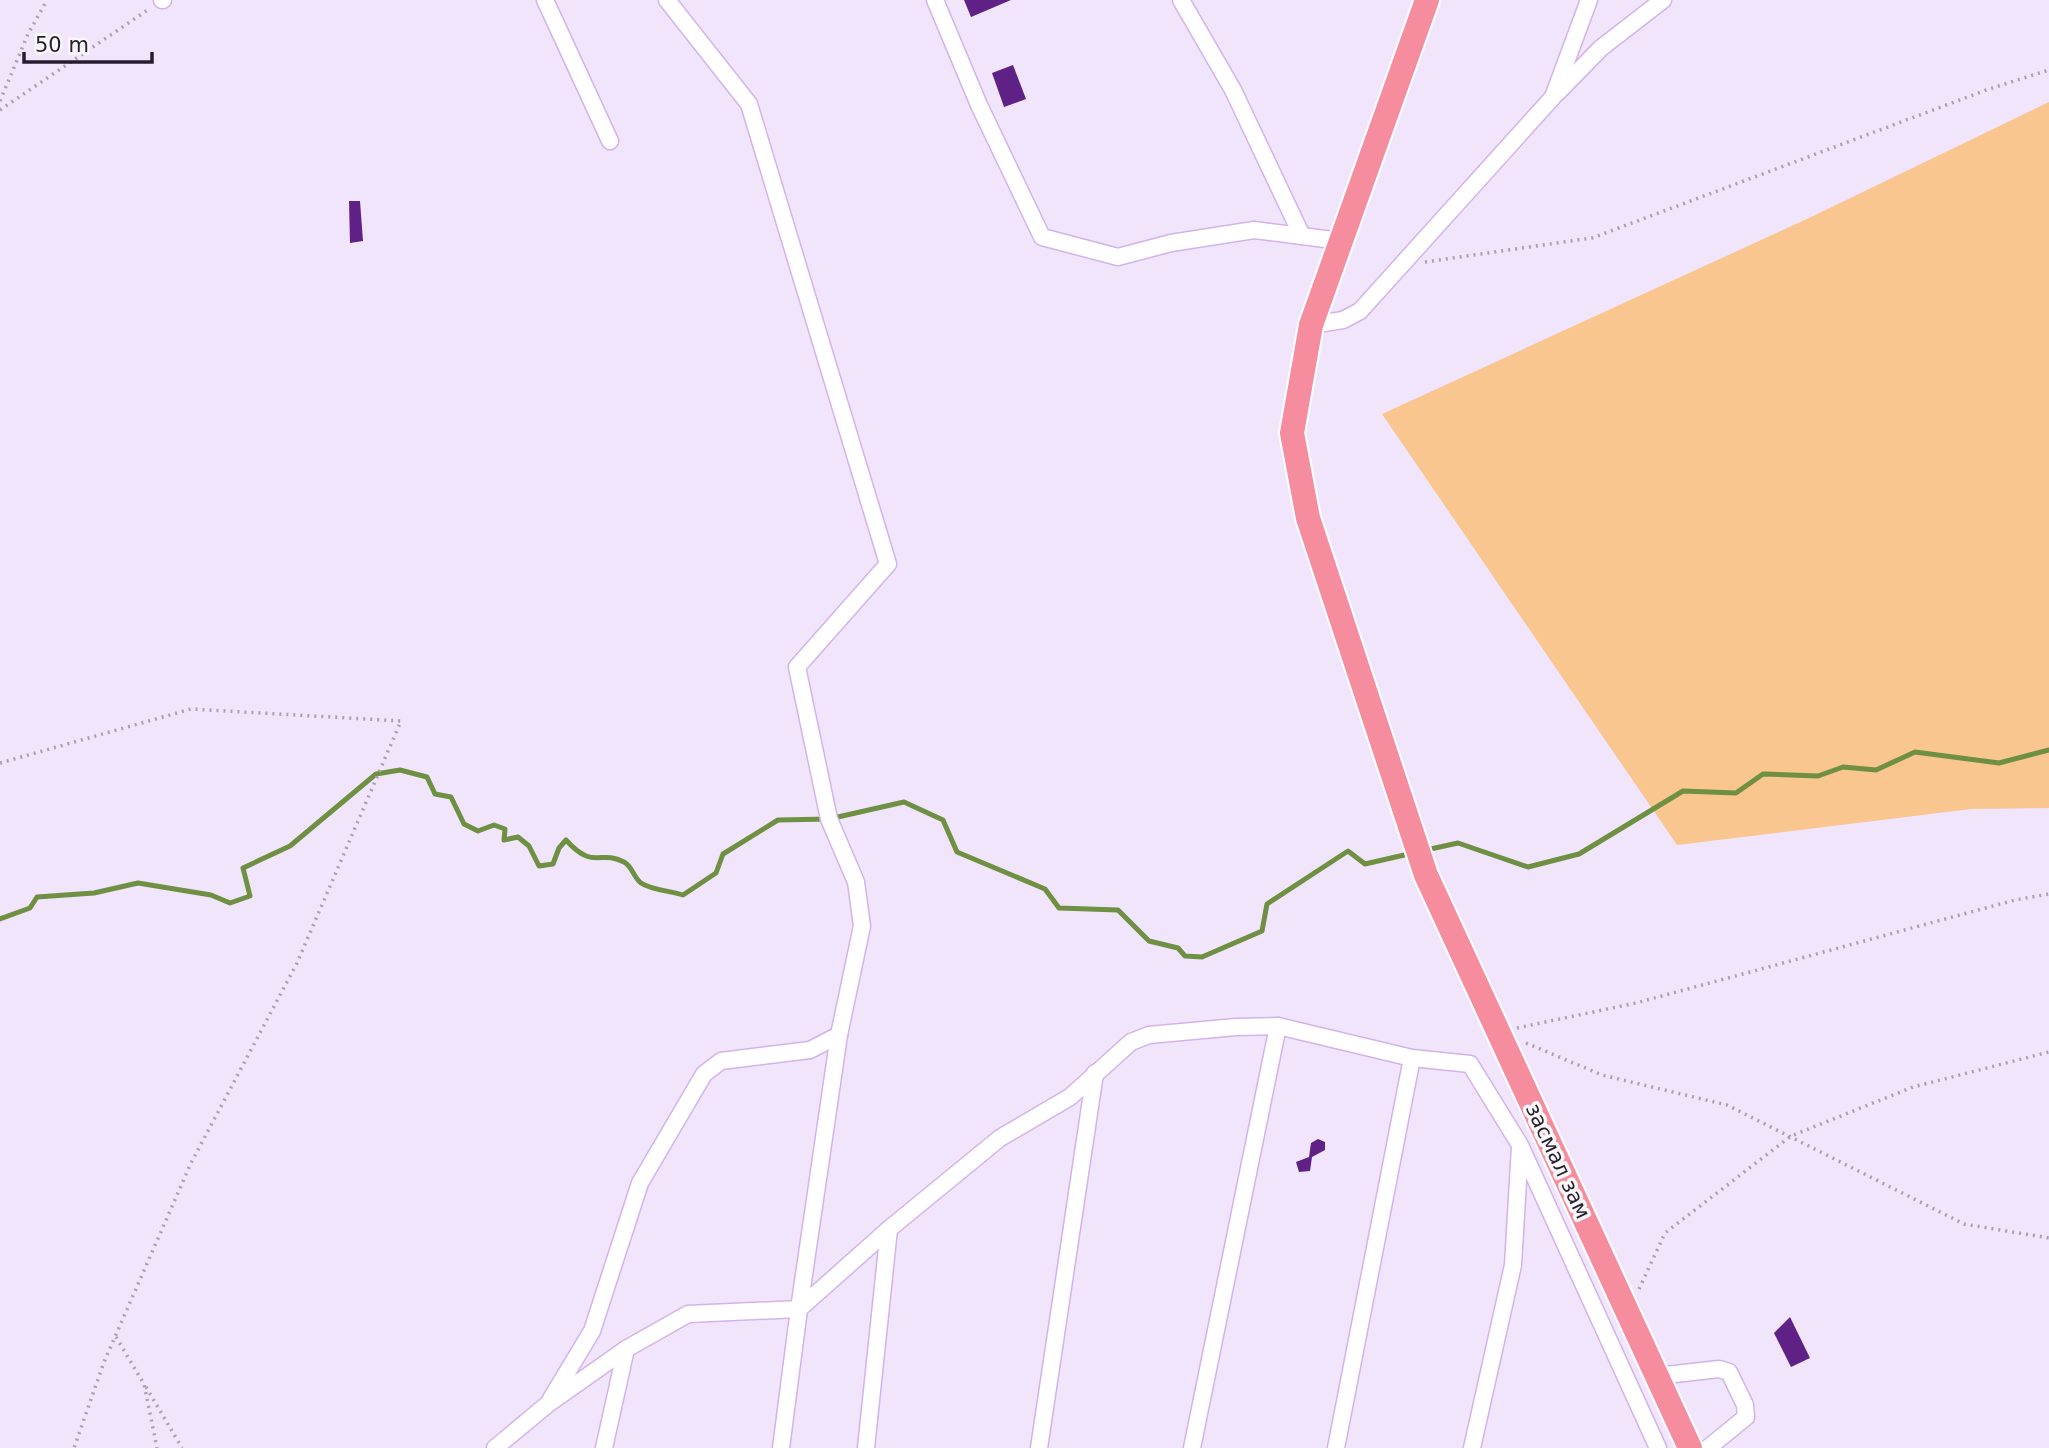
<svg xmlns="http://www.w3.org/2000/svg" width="2049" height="1448" viewBox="0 0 2049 1448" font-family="'DejaVu Sans',sans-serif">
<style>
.green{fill:#f8c68e}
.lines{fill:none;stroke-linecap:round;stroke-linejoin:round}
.stream{stroke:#6f9042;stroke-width:5}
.building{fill:#602186}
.minor-casing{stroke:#d2b3eb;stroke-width:19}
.highway-casing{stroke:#fff;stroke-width:28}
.path{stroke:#ab9fb5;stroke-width:3.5;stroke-dasharray:2 5;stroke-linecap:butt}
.minor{stroke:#fff;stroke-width:16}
.highway{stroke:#f68d9f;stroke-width:24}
.labels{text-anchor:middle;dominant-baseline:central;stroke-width:7;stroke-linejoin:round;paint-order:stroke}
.street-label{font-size:21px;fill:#281c31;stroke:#f8f8f8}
</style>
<rect width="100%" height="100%" fill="#f1e5fc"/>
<polygon class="green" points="2049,102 2049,808 1971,809 1677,845 1382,414 1809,218"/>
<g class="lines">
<g class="stream">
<polyline points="1426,850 1458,843 1528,867 1579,854 1683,791 1736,793 1763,774 1818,776 1843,767 1876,770 1915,752 1999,763 2049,750"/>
<path d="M0 919 30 908 37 897 94 893 138 883 211 895 230 903 250 896 243 868 290 846 376 774 400 770 427 777 435 794 451 797 464 824 478 831 494 825 505 829 504 840 518 837 529 846 539 866 553 864 559 848 566 840C594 871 599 849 624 862 632 866 634 878 641 883 651 890 671 891 683 895L716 873 723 854 778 820 829 819 904 802 943 820 957 852 1045 889 1059 908 1118 910 1149 941 1178 948 1185 956 1202 957 1262 931 1267 904 1348 851 1365 864 1413 853"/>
</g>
</g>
<g class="building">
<polygon points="964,0 1011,0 971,17"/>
<polygon points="1013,65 1026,99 1004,107 992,73"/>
<polygon points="349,201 360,201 363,241 350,243"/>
<polygon points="1318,1139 1325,1142 1325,1150 1312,1157 1310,1171 1299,1172 1296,1162 1309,1157 1311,1143"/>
<polygon points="1790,1317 1810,1358 1791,1367 1774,1333"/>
</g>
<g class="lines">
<defs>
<g id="minor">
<polyline points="162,0 163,0"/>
<polyline points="545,0 610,141"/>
<polyline points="935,0 979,105 1042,237 1118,257 1171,243 1254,230 1341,241"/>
<polyline points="1181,0 1233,90 1302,236"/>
<polyline points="1557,93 1601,48 1663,0"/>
<polyline points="1311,325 1343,320 1360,311 1553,97 1589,0"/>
<polyline points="1657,1376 1719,1369 1729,1372 1745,1405 1746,1417 1708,1448"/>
<polyline points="551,1399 592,1331 640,1183 704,1074 721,1061 810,1050 839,1035"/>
<polyline points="495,1448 548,1404 626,1349 688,1314 799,1309 839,1035 862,926 856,882 829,819 797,667 888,564 749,104 667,0"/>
<polyline points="604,1448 626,1349"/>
<polyline points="781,1448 799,1309 889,1229 1000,1138 1070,1097 1131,1042 1149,1035 1236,1027 1278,1026 1412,1058 1470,1064 1520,1145 1658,1448"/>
<polyline points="866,1448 889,1229"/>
<polyline points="1039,1448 1095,1073"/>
<polyline points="1192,1448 1278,1026"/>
<polyline points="1336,1448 1412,1058"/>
<polyline points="1472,1448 1513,1265 1520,1147"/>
</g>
<polyline id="highway" points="1427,0 1311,325 1292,433 1308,518 1426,875 1690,1448"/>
</defs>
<use href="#minor" class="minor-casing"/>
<use href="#highway" class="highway-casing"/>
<g class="path">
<polyline points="0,101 28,34 47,0"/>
<polyline points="0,110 149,9"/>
<polyline points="1425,262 1592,238 1989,89 2049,70"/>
<polyline points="0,763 191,709 401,721 297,963 191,1163 104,1362 74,1448"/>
<polyline points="1517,1028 1636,1003 2015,900 2049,894"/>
<polyline points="1526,1043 1602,1075 1727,1105 1964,1224 2049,1238"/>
<polyline points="1639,1289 1665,1233 1791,1136 1913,1087 2049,1052"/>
<polyline points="116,1337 144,1384 157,1448"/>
<polyline points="146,1387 182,1448"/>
</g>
<use href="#minor" class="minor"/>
<use href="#highway" class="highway"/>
</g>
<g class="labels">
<g class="street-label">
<text transform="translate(1558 1161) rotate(65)">засмал зам</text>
</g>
</g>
<path d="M24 52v10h128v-10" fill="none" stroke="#281c31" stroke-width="3.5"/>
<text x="35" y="52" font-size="21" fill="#281c31" stroke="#f8f8f8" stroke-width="5" paint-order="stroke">50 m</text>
</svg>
